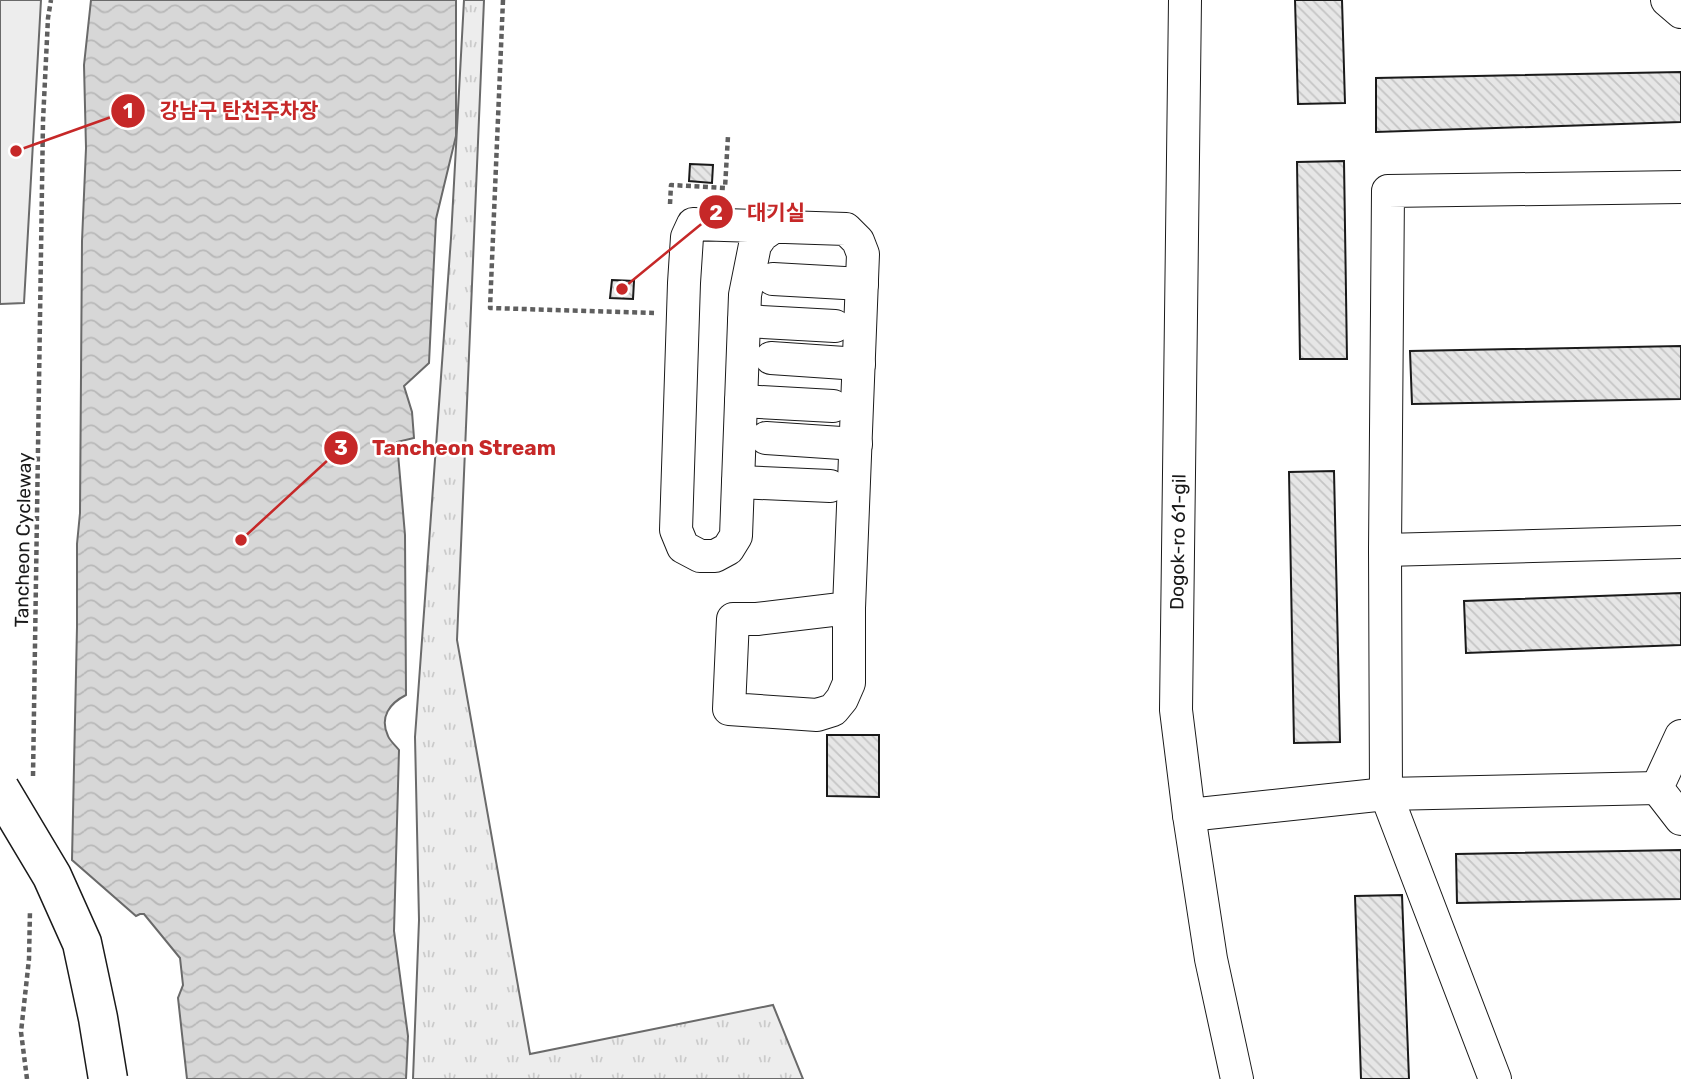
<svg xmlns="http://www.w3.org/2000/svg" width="1681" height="1079" viewBox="0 0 1681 1079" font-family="Rubik,'Noto Sans KR',sans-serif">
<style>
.grass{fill:url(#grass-tufts);stroke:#6a6a6a;stroke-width:2}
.built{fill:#ededed;stroke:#6a6a6a;stroke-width:2}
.water{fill:url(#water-waves);stroke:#6a6a6a;stroke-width:2}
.building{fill:url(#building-back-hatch);stroke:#1a1a1a;stroke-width:2}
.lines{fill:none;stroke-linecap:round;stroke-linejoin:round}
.minor-casing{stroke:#1a1a1a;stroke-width:34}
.path{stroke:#5f5f5f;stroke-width:4.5;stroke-dasharray:5 3.5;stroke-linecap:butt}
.minor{stroke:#fff;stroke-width:32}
.highway-bridge-casing{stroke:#1a1a1a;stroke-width:41;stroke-linecap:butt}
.highway-bridge{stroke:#fff;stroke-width:38}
.labels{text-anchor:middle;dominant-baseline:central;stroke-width:5;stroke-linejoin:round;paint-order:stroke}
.street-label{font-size:19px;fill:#1a1a1a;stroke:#fff}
.leader{fill:none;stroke:#c62828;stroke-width:2.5}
.callout-dot{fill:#c62828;stroke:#fff;stroke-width:2.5}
.mark-label{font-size:21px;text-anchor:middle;font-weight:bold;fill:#fff}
.callout-label{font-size:21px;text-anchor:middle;font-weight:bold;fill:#c62828;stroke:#fff;stroke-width:5;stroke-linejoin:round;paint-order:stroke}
</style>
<defs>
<pattern id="grass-tufts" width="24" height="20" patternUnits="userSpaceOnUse" patternTransform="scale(1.75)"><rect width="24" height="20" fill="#ededed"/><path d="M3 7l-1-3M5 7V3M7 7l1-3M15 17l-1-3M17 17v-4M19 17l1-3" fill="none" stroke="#cbcbcb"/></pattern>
<pattern id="water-waves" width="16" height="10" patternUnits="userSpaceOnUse" patternTransform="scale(1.75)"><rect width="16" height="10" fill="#d7d7d7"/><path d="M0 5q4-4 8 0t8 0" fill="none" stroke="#b8b8b8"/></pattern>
<pattern id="building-back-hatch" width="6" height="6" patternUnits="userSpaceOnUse" patternTransform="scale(1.75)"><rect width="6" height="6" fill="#e6e6e6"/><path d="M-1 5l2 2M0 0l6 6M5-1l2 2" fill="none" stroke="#c5c5c5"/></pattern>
</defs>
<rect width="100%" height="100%" fill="#fff"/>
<polygon class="grass" points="464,0 484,0 457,640 530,1054 773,1005 803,1079 413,1079 419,920 415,737 451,238"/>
<polygon class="built" points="0,0 41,0 24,303 0,304"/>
<path class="water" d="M91 0H456V136L436 219 429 363 404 386 412 412 414 438 397 442 405 535 406 695C390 703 379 717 388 736 390 741 396 746 399 750L394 931 408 1036 406 1079H187L178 998 183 985 180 958 144 914H140L136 916 72 860 77 627V544L80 513 82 241 86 148 84 65Z"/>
<g class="building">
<polygon points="1295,0 1342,0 1345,103 1298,104"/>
<polygon points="1681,72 1681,122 1376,132 1376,78"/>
<polygon points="1344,161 1347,359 1300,359 1297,162"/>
<polygon points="690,164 713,165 712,183 689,181"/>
<polygon points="612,280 634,281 633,299 610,298"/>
<polygon points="1681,346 1681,399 1412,404 1410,351"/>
<polygon points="1334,471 1340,742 1294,743 1289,472"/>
<polygon points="1681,593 1681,645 1466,653 1464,601"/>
<polygon points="827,735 879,735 879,797 827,796"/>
<polygon points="1681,850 1681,899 1457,903 1456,854"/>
<polygon points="1402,895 1409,1079 1361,1079 1355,896"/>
</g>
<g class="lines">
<defs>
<g id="minor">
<polyline points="1185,0 1176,710 1189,815 1211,959 1237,1079"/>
<polyline points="1667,0 1681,12"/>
<polyline points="775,226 762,235 755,245 745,295 736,536 728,549 715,556 700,556 683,547 676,530 684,283 687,237 693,224 846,229 858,241 863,254 849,608 849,683 842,699 833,710 817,715 729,709 733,619 757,619 849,608"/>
<polyline points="773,279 862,284"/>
<polyline points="744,321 835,326"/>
<polyline points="771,358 859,364"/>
<polyline points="741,401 833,406"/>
<polyline points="766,438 856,444"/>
<polyline points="738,482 830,486"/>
<polyline points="1385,550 1681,542"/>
<polyline points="1681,736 1657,788 1681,819"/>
<polyline points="1189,815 1386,794 1657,788"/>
<polyline points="1495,1079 1386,794 1385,550 1388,191 1681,187"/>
</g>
</defs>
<use href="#minor" class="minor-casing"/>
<g class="path">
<polyline points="503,0 490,308 654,313"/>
<polyline points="670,204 671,185 725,188 728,136"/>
<polyline points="33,776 43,121 48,18 51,0"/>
<polyline points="27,1079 21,1032 29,959 30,910"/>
</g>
<use href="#minor" class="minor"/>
<defs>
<polyline id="highway-bridge" points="0,789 52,876 82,943 98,1018 108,1079"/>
</defs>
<use href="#highway-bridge" class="highway-bridge-casing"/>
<use href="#highway-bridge" class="highway-bridge"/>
</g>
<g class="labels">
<g class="street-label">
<text transform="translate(23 540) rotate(-89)">Tancheon Cycleway</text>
<text transform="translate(1178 542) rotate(-89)">Dogok-ro 61-gil</text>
</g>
</g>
<path class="leader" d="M16 151L128 111M622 289L716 212M241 540L341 448"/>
<g class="callout-dot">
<circle cx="16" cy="151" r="7"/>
<circle cx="622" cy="289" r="7"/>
<circle cx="241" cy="540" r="7"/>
<circle cx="128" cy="111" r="18"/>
<circle cx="716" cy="212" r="18"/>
<circle cx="341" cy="448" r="18"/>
</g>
<g class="mark-label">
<text x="128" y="118">1</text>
<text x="716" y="220">2</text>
<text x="341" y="455">3</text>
</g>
<g class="callout-label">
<text x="239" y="118">강남구 탄천주차장</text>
<text x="776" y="220">대기실</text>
<text x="464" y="455">Tancheon Stream</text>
</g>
</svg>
